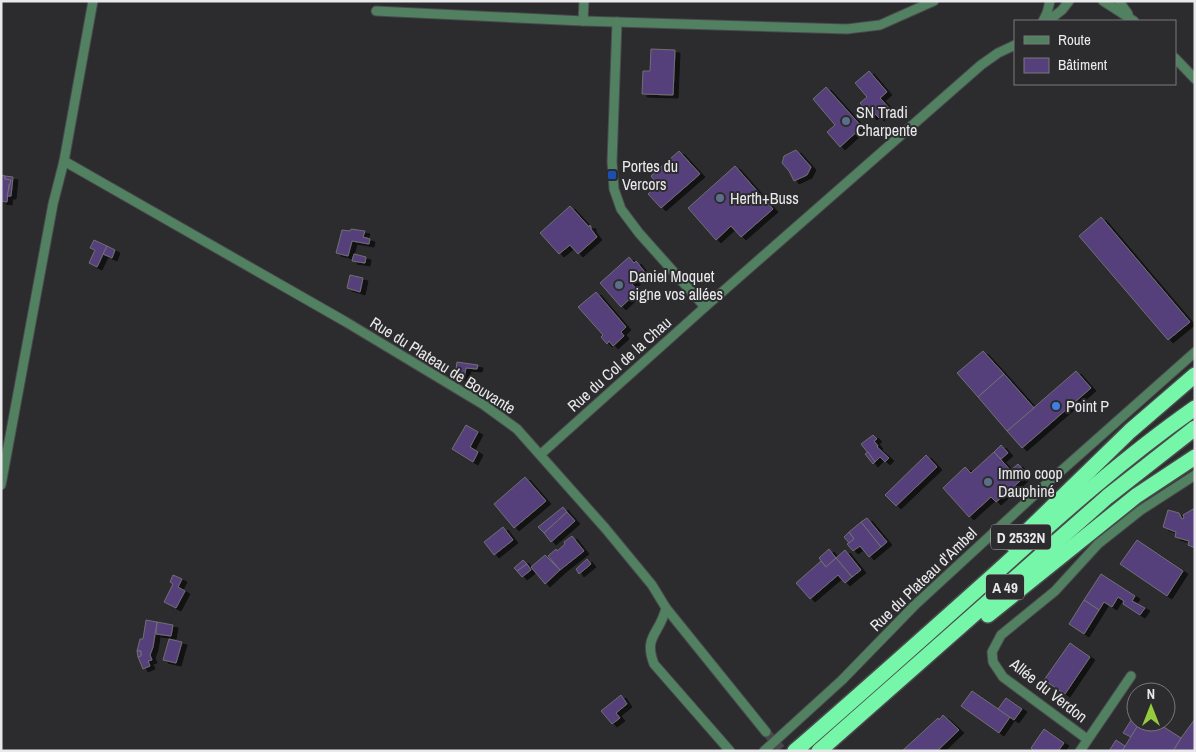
<svg xmlns="http://www.w3.org/2000/svg" width="1196" height="752" viewBox="0 0 1196 752" font-family="'Archivo Narrow',sans-serif">
<style>
.building{fill:#56407c;stroke:#706f72;filter:url(#shadow)}
.lines{fill:none;stroke-linecap:round;stroke-linejoin:round}
.street-tunnel{stroke:#48484b;stroke-width:9;stroke-dasharray:9 4.5;stroke-linecap:butt}
.street-casing{stroke:#4a4a4d;stroke-width:11}
.highway-casing{stroke:#4a4a4d;stroke-width:18}
.street{stroke:#518161;stroke-width:9}
.highway{stroke:#75f6a8;stroke-width:15}
.service-dot{fill:#5c6f8a;stroke:#2c2c2f;stroke-width:2}
.transit-dot{fill:#1a4fb4;stroke:#2c2c2f;stroke-width:2}
.shop-dot{fill:#3f7fe0;stroke:#2c2c2f;stroke-width:2}
.labels{text-anchor:middle;dominant-baseline:central;stroke-width:4;stroke-linejoin:round;paint-order:stroke}
.shield{fill:#2c2c2f;stroke:#b0b0b3;stroke-width:1}
.shield-label{font-size:15px;font-weight:bold;fill:#e9e9ec}
.poi-label{font-size:16px;fill:#e9e9ec;stroke:#2c2c2f;text-anchor:start}
.street-label{font-size:16px;fill:#e9e9ec;stroke:#2c2c2f}
</style>
<defs>
<filter id="shadow"><feDropShadow dx="5" dy="3" stdDeviation="0" flood-color="#0009"/></filter>
</defs>
<rect width="100%" height="100%" fill="#2c2c2f"/>
<g class="building">
<polygon points="651,49 675,50 673,95 642,94 643,71 650,71"/>
<polygon points="869,71 887,92 880,98 890,109 879,118 875,114 872,117 860,103 867,97 855,83"/>
<polygon points="826,87 862,127 840,147 827,132 835,125 813,99"/>
<polygon points="796,150 811,167 807,175 794,181 789,171 782,163 784,156"/>
<polygon points="679,151 700,174 661,208 648,194 658,185 651,176"/>
<polygon points="735,166 773,209 741,237 731,226 716,240 688,208"/>
<polygon points="1,175 5,176 5,179 11,180 11,184 9,184 7,202 1,201"/>
<polygon points="5,176 13,177 11,196 7,196 11,180 5,179"/>
<polygon points="570,206 589,227 590,225 591,227 591,229 597,237 578,254 570,245 559,254 540,233"/>
<polygon points="1101,217 1190,322 1168,340 1079,236"/>
<polygon points="351,229 365,231 363,237 370,239 369,244 352,241 348,256 336,253 342,230 350,231"/>
<polygon points="94,240 107,246 97,267 89,263 95,250 90,248"/>
<polygon points="107,246 115,250 112,258 103,254"/>
<polygon points="354,254 366,257 365,263 352,261"/>
<polygon points="629,257 634,263 636,261 644,271 631,283 638,291 621,307 600,283"/>
<polygon points="644,271 646,273 632,284 631,283"/>
<polygon points="350,275 363,278 360,292 347,288"/>
<polygon points="596,292 626,327 621,332 624,336 613,346 609,341 607,344 601,337 603,335 578,307"/>
<polygon points="983,351 1004,374 978,397 957,373"/>
<polygon points="457,362 478,365 477,369 466,368 464,378 455,376"/>
<polygon points="1076,371 1091,388 1022,448 1007,431"/>
<polygon points="1004,374 1034,408 1007,431 978,397"/>
<polygon points="466,425 478,432 470,447 478,452 473,462 452,449"/>
<polygon points="873,435 877,439 874,441 878,446 877,447 889,458 885,462 880,457 875,462 861,444"/>
<polygon points="1001,445 1008,453 1001,459 994,452"/>
<polygon points="868,452 875,462 873,464 865,454"/>
<polygon points="994,452 1020,481 996,502 991,497 969,517 943,488 965,467 971,473"/>
<polygon points="926,455 937,467 896,506 885,495"/>
<polygon points="1018,464 1027,474 1020,481 1011,470"/>
<polygon points="525,477 546,501 514,528 494,504"/>
<polygon points="563,507 567,512 544,533 538,527"/>
<polygon points="1195,508 1195,548 1188,545 1189,541 1175,537 1176,532 1163,527 1168,510 1179,513 1182,519 1184,518 1183,515"/>
<polygon points="567,512 575,521 551,542 544,533"/>
<polygon points="867,518 887,542 881,547 861,522"/>
<polygon points="861,522 881,547 869,557 860,546 853,551 847,544 854,539 849,532"/>
<polygon points="503,527 513,540 494,555 484,542"/>
<polygon points="849,532 854,539 849,543 844,537"/>
<polygon points="572,536 584,551 560,570 548,556 556,549 557,551 565,544 564,542"/>
<polygon points="1137,540 1183,571 1167,596 1120,564"/>
<polygon points="829,549 836,558 826,567 819,558"/>
<polygon points="845,550 861,570 852,577 836,558"/>
<polygon points="545,555 560,570 545,584 531,567"/>
<polygon points="836,558 852,577 845,583 838,575 810,599 796,583 821,561 826,567"/>
<polygon points="587,559 591,564 579,574 576,569"/>
<polygon points="523,560 527,564 517,571 514,568"/>
<polygon points="527,564 531,570 522,577 517,571"/>
<polygon points="1101,574 1135,596 1132,601 1145,608 1140,615 1123,604 1124,601 1118,597 1112,607 1104,602 1099,610 1084,600"/>
<polygon points="173,575 182,579 178,587 185,591 176,608 164,602 173,584 170,582"/>
<polygon points="1084,600 1099,610 1084,634 1069,624"/>
<polygon points="146,620 157,622 153,647 150,655 152,660 148,661 150,666 143,669 138,657 141,656 141,651 137,651 140,639 143,639"/>
<polygon points="157,622 173,625 171,636 156,634"/>
<polygon points="169,639 182,642 176,663 163,660"/>
<polygon points="1070,643 1090,657 1065,694 1044,680"/>
<polygon points="137,651 141,651 141,656 138,657"/>
<polygon points="972,691 1010,717 999,733 961,706"/>
<polygon points="621,695 627,704 616,713 620,718 612,724 601,711"/>
<polygon points="1006,698 1022,709 1014,720 998,709"/>
<polygon points="1135,714 1136,722 1140,722 1131,737 1123,733"/>
<polygon points="943,715 959,730 937,751 902,751 938,718 939,720"/>
<polygon points="1195,719 1195,751 1173,751 1181,738"/>
<polygon points="1140,722 1156,722 1181,738 1173,751 1122,751"/>
<polygon points="1044,729 1064,743 1058,751 1034,751 1031,748"/>
<polygon points="1116,740 1125,746 1122,751 1109,751"/>
</g>
<g class="lines">
<polyline class="street-tunnel" points="766,732 783,751"/>
<defs>
<g id="street">
<polyline points="1103,1 1134,21"/>
<polyline points="1119,1 1128,14"/>
<polyline points="376,11 583,21 847,29 880,25 934,1"/>
<polyline points="583,21 584,1"/>
<polyline points="1043,21 1047,13 1050,1"/>
<polyline points="1048,21 1062,10 1069,1"/>
<polyline points="617,22 612,162 614,189 621,209 639,233 705,307"/>
<polyline points="1175,58 1195,79"/>
<polyline points="64,161 346,322 484,405 517,429 605,528 652,585 666,608 766,732"/>
<polyline points="541,454 705,307 981,65 998,53 1015,45"/>
<polyline points="1,485 53,204 64,161 93,1"/>
<path d="M666 608C660 634 643 636 654 664L730 751"/>
<polyline points="1087,739 1003,677 993,662 992,652 1001,635 1055,591 1098,544 1141,510 1195,475"/>
<polyline points="764,751 842,680 915,605 1043,487 1195,352"/>
<polyline points="1080,751 1131,676"/>
</g>
<g id="highway">
<polyline points="1013,545 1130,431 1195,375"/>
<polyline points="988,615 1136,496 1195,457"/>
<path d="M795 751C863 692 930 632 997 572 1060 515 1125 457 1195 408"/>
<polyline points="819,751 1107,497 1195,428"/>
</g>
</defs>
<use href="#street" class="street-casing"/>
<use href="#highway" class="highway-casing"/>
<use href="#street" class="street"/>
<use href="#highway" class="highway"/>
</g>
<g class="service-dot">
<circle cx="846" cy="121" r="5"/>
<circle cx="720" cy="198" r="5"/>
<circle cx="619" cy="285" r="5"/>
<circle cx="988" cy="482" r="5"/>
</g>
<rect class="transit-dot" x="607" y="170" width="10" height="10" rx="2.5"/>
<circle class="shop-dot" cx="1056" cy="406" r="5"/>
<g class="labels">
<g class="shield">
<rect x="991" y="524.5" width="60" height="25" rx="4"/>
<rect x="986" y="574.5" width="38" height="25" rx="4"/>
</g>
<g class="shield-label">
<text x="1021" y="537">D 2532N</text>
<text x="1005" y="587">A 49</text>
</g>
<g class="poi-label">
<text x="856" y="112">SN Tradi<tspan x="856" dy="18">Charpente</tspan></text>
<text x="622" y="166">Portes du<tspan x="622" dy="18">Vercors</tspan></text>
<text x="730" y="198">Herth+Buss</text>
<text x="629" y="276">Daniel Moquet<tspan x="629" dy="18">signe vos allées</tspan></text>
<text x="1066" y="406">Point P</text>
<text x="998" y="473">Immo coop<tspan x="998" dy="18">Dauphiné</tspan></text>
</g>
<g class="street-label">
<text transform="translate(619 364) rotate(-42)">Rue du Col de la Chau</text>
<text transform="translate(443 365) rotate(32)">Rue du Plateau de Bouvante</text>
<text transform="translate(923 579) rotate(-44)">Rue du Plateau d'Ambel</text>
<text transform="translate(1049 690) rotate(38)">Allée du Verdon</text>
</g>
</g>
<rect width="1196" height="752" fill="none" stroke="#e9e9ec" stroke-width="5"/>
<rect x="1014" y="20" width="162" height="65" fill="#2c2c2f" stroke="#78787b"/>
<rect x="1024" y="36" width="25" height="8" fill="#518161" stroke="#78787b"/>
<text x="1058" y="45" font-size="15" fill="#e9e9ec">Route</text>
<rect x="1024" y="58" width="25" height="15" fill="#56407c" stroke="#78787b"/>
<text x="1058" y="70" font-size="15" fill="#e9e9ec">Bâtiment</text>
<g transform="translate(1151 707)"><circle r="24" fill="#2c2c2f" stroke="#78787b"/>
<path d="M0-4L9 19L0 12L-9 19Z" fill="#95cc3b"/>
<text y="-8" font-size="14" font-weight="bold" text-anchor="middle" fill="#e9e9ec">N</text>
</g>
</svg>
